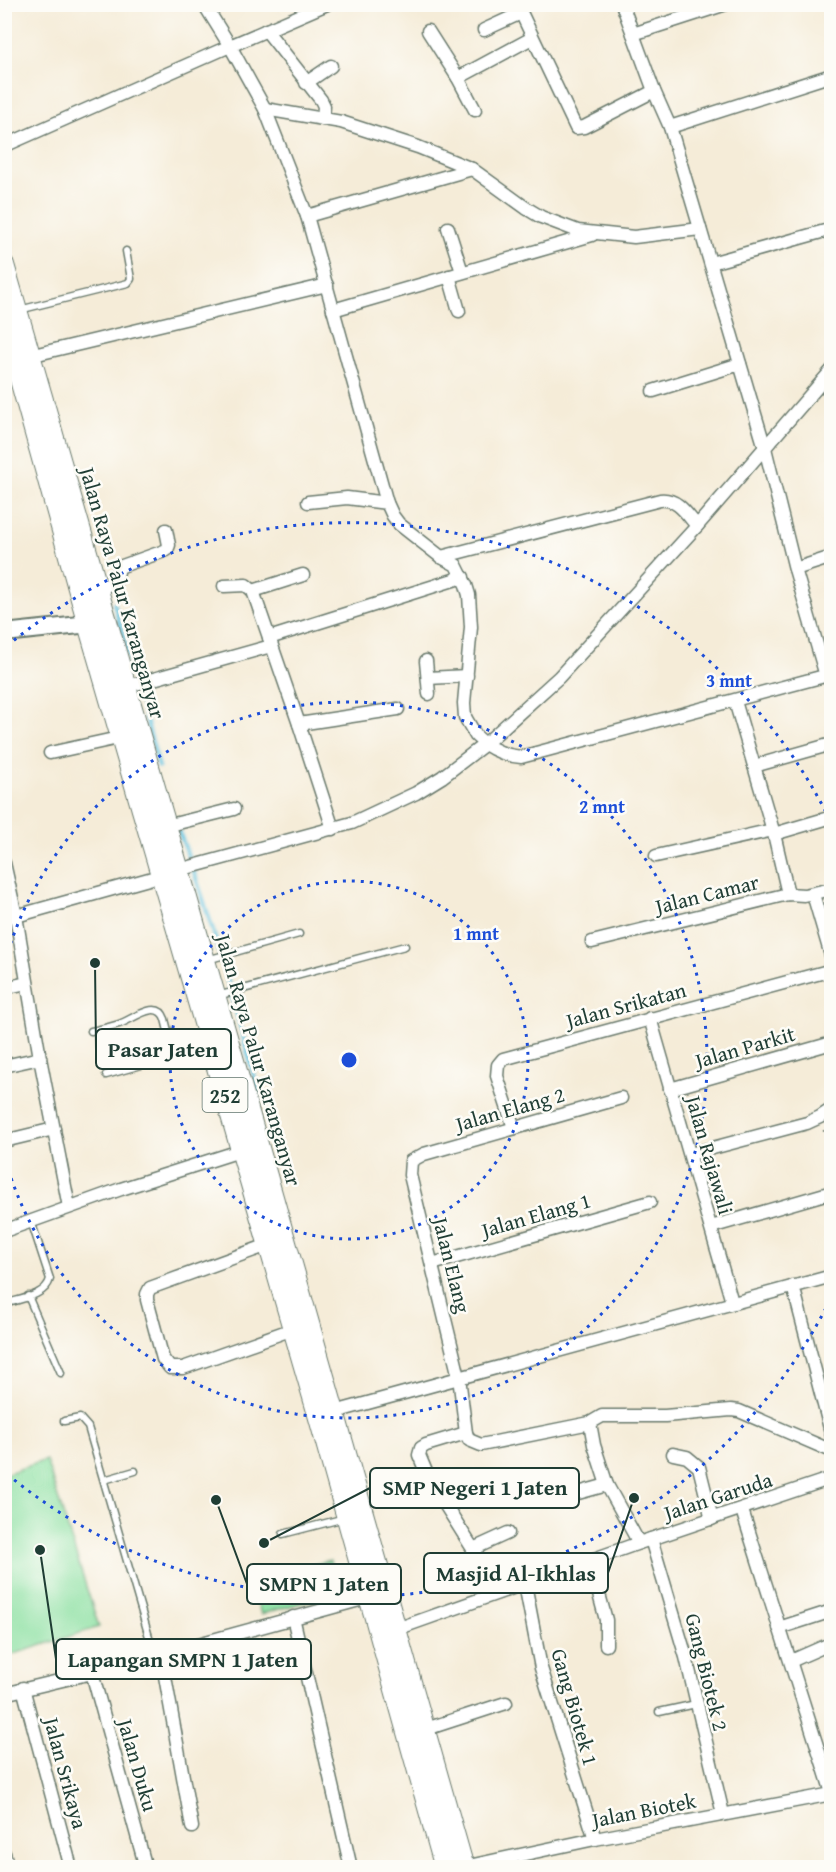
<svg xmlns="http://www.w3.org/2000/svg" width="836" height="1872" viewBox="0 0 836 1872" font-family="'Gentium Book Plus',serif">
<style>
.green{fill:#8be0a2;stroke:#558e6b;stroke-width:1.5}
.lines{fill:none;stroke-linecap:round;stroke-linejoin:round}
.stream{stroke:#5fc1dd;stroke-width:4.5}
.lane-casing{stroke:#6a7a6d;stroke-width:9}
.street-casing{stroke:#6a7a6d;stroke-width:15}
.secondary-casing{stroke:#6a7a6d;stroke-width:20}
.primary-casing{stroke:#6a7a6d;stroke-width:22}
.path{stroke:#6a7a6d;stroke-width:3;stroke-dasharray:1.5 4.5;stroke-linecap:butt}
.lane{stroke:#fff;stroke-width:6}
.street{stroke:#fff;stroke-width:12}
.secondary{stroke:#fff;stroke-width:16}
.primary{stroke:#fff;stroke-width:20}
.ring{fill:none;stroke:#1d4ed8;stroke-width:3;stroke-dasharray:3 6}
.labels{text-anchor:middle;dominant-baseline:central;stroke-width:5;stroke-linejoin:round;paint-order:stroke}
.shield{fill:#fdfcf7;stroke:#62766e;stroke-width:1.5}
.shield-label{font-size:20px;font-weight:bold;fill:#1f3d34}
.street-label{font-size:21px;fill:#1f3d34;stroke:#fdfcf7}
.centre{fill:#1d4ed8;stroke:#fdfcf7;stroke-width:3}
.ring-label{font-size:18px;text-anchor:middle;font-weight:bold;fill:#1d4ed8;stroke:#fdfcf7;stroke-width:5;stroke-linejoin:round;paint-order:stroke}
.leader{fill:none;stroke:#1f3d34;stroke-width:2}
.callout-dot{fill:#1f3d34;stroke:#fdfcf7;stroke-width:2}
.callout{fill:#fdfcf7;stroke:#1f3d34;stroke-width:2}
.callout-label{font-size:22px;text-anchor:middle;font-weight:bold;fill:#1f3d34}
</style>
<rect width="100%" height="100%" fill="#fdfcf7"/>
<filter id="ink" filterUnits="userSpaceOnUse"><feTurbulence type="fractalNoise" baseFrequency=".0167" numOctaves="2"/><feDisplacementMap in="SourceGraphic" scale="12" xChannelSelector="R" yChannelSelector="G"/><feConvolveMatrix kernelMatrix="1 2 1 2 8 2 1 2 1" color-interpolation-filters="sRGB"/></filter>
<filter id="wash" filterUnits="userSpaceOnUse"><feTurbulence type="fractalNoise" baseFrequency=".008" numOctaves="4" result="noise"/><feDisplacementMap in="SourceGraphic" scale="24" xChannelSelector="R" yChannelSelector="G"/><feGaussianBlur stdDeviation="1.35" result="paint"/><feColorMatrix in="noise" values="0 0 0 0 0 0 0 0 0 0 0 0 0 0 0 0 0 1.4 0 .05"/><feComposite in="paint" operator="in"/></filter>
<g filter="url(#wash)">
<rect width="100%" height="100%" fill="#f5ecd8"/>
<g class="green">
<polygon points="46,1460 99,1627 5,1657 5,1474"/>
<polygon points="330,1560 338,1593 261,1614 251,1583"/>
</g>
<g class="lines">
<g class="stream">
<polyline points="114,603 159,767"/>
<path d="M176 824C211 911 233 1003 259 1093"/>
</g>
</g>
</g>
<g filter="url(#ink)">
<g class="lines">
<defs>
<g id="lane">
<polyline points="19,310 128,283 131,279 126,251"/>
<polyline points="207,960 299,934"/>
<polyline points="217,996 405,946"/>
<path d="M91 1031C100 1029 110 1027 119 1024 132 1020 158 998 165 1019L174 1055"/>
<polyline points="106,1075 209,1046"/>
<polyline points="28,1296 61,1373"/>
<path d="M4 1304C20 1299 46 1296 50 1279L31 1221"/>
<polyline points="64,1421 80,1418 88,1427 154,1654"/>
<polyline points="104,1480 135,1471"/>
<polyline points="283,1534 345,1518"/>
<polyline points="659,1712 696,1704"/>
</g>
<g id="street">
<polyline points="204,4 230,46 327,4"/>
<polyline points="517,4 576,128 584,127 654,91"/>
<polyline points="622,4 654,91 670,127 765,448 795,569 826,676"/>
<polyline points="266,30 321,100 324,106 323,119"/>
<polyline points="484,30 521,13"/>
<polyline points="428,31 458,78 475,110"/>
<polyline points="633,34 726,4"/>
<polyline points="458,78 532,38"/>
<polyline points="306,83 331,66"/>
<polyline points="265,109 341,122 418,147 472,169 526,208 541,217 578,231 634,237 700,229"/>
<polyline points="670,127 832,75"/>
<polyline points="4,146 230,46 265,109 307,216 472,169"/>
<polyline points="307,216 387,503 393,516 399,524 441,557 456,565 466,585 469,595 471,627 464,703 465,717 476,736 485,744 559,677 697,526 832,370"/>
<polyline points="448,228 462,272"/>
<polyline points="711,263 832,229"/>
<polyline points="449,276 459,311"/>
<polyline points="333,310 592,235"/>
<polyline points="25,357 327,285"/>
<polyline points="653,391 740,364"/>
<polyline points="308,502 347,498 387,503"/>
<path d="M441 557 660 500C677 498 686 513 697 526"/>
<polyline points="795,569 832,557"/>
<polyline points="224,586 246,585 253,591 299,724 333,829"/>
<polyline points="98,590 116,581 119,567 122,566 167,550 169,545 166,530"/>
<polyline points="253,591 303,575"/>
<polyline points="269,638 463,577"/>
<polyline points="426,661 429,694"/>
<polyline points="428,678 467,676"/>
<polyline points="125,687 271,646"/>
<polyline points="735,701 774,834 788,894"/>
<polyline points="299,724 398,709"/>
<polyline points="50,753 123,737"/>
<polyline points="754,766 832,744"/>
<polyline points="166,826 234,809"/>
<polyline points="774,834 832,817"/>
<polyline points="656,856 773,830"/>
<polyline points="4,863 16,916 40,1058 69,1207"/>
<path d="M179 870 352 823 416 793 442 777 485 744C497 752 507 756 521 757L832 674"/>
<polyline points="813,894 832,959"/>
<polyline points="4,916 16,916 163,875"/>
<polyline points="592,942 788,894 804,895 832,889"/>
<polyline points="4,988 27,983"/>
<polyline points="650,1018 732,1302"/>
<polyline points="4,1066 40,1058"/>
<polyline points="670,1089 832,1043"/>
<polyline points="621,1098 424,1154 411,1161 410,1175 459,1377 466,1433 469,1440 481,1445 590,1423 602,1416 665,1416 731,1410 739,1411 832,1451"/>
<polyline points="514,1128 497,1076 498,1065 503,1059 832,970"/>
<polyline points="4,1141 54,1129"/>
<polyline points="690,1154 807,1123 820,1117 832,1109"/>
<polyline points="711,1227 832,1192"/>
<polyline points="4,1231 121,1189 246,1149"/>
<polyline points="268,1245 150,1288 147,1294 147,1300 163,1359 170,1368 183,1368 293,1329"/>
<polyline points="432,1264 650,1202"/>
<polyline points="793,1286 832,1436"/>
<polyline points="331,1413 832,1276"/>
<polyline points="590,1423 594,1445 607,1485 639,1543"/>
<polyline points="466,1433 426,1445 421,1448 419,1455 429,1479 500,1592"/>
<polyline points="673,1454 687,1457 699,1467 712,1519"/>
<polyline points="578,1493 607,1485"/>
<polyline points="742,1510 832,1793"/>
<polyline points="651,1539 686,1657 723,1814"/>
<polyline points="473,1549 508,1533"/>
<polyline points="590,1561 606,1620 606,1645"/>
<polyline points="525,1584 541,1668 595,1839"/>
<polyline points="293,1617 351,1868"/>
<polyline points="779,1628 832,1611"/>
<polyline points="391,1631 639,1543 832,1478"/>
<polyline points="161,1654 192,1827"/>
<polyline points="791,1661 832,1643"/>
<polyline points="92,1673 146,1868"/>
<polyline points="23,1688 71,1868"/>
<polyline points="4,1694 92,1673 374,1596"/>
<polyline points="426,1729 506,1703"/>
<polyline points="4,1853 8,1868"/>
<polyline points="464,1867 595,1839 832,1794"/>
</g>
<polyline id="secondary" points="4,633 99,623"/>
<g id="primary">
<path d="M4 265C157 800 315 1332 464 1868"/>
<polyline points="4,322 88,624 319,1418 445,1868"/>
</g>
</defs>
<use href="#lane" class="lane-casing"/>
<use href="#street" class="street-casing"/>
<use href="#secondary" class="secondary-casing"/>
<use href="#primary" class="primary-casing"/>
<polyline class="path" points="824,1130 832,1154"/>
<use href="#lane" class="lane"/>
<use href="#street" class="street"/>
<use href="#secondary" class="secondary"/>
<use href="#primary" class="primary"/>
</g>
</g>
<g class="ring">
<circle cx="349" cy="1060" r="179"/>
<path d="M5 961A358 358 0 1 1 5 1159"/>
<path d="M830 1300A537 537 0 0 1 7 1474M7 646A537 537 0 0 1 830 820"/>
</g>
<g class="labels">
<rect class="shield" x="202.5" y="1078" width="45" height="34" rx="4.5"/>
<g class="shield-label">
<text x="225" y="1095">252</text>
</g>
<g class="street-label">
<text transform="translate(123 593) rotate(74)">Jalan Raya Palur Karanganyar</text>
<text transform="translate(707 894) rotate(-14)">Jalan Camar</text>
<text transform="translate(626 1005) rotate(-15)">Jalan Srikatan</text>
<text transform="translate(745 1047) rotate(-16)">Jalan Parkit</text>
<text transform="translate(259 1060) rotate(74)">Jalan Raya Palur Karanganyar</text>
<text transform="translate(510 1109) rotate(-16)">Jalan Elang 2</text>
<text transform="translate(710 1155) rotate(74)">Jalan Rajawali</text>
<text transform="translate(536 1215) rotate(-16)">Jalan Elang 1</text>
<text transform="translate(452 1265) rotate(76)">Jalan Elang</text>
<text transform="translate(718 1496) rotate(-18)">Jalan Garuda</text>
<text transform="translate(707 1672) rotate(76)">Gang Biotek 2</text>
<text transform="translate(575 1707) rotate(74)">Gang Biotek 1</text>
<text transform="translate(138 1765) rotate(74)">Jalan Duku</text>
<text transform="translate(66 1773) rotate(75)">Jalan Srikaya</text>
<text transform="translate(644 1810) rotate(-11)">Jalan Biotek</text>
</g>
</g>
<circle cx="349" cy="1060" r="9" class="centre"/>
<g class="ring-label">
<text x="729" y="687">3 mnt</text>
<text x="602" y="813">2 mnt</text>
<text x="476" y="940">1 mnt</text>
</g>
<path class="leader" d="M95 963L96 1049M264 1543L370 1488M634 1498L608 1573M216 1500L247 1584M40 1550L56 1659"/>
<g class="callout-dot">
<circle cx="95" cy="963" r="6"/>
<circle cx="264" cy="1543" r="6"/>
<circle cx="634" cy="1498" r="6"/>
<circle cx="216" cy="1500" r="6"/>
<circle cx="40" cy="1550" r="6"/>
</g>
<g class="callout">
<rect x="96" y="1029" width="135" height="40" rx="6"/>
<rect x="370" y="1468" width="209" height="40" rx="6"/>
<rect x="424" y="1553" width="184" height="40" rx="6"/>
<rect x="247" y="1564" width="154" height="40" rx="6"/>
<rect x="56" y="1639" width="255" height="40" rx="6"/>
</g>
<g class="callout-label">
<text x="163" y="1057">Pasar Jaten</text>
<text x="475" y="1495">SMP Negeri 1 Jaten</text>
<text x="516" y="1581">Masjid Al-Ikhlas</text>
<text x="324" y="1591">SMPN 1 Jaten</text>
<text x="183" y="1667">Lapangan SMPN 1 Jaten</text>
</g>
<rect width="836" height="1872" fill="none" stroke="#fdfcf7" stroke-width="24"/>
</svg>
